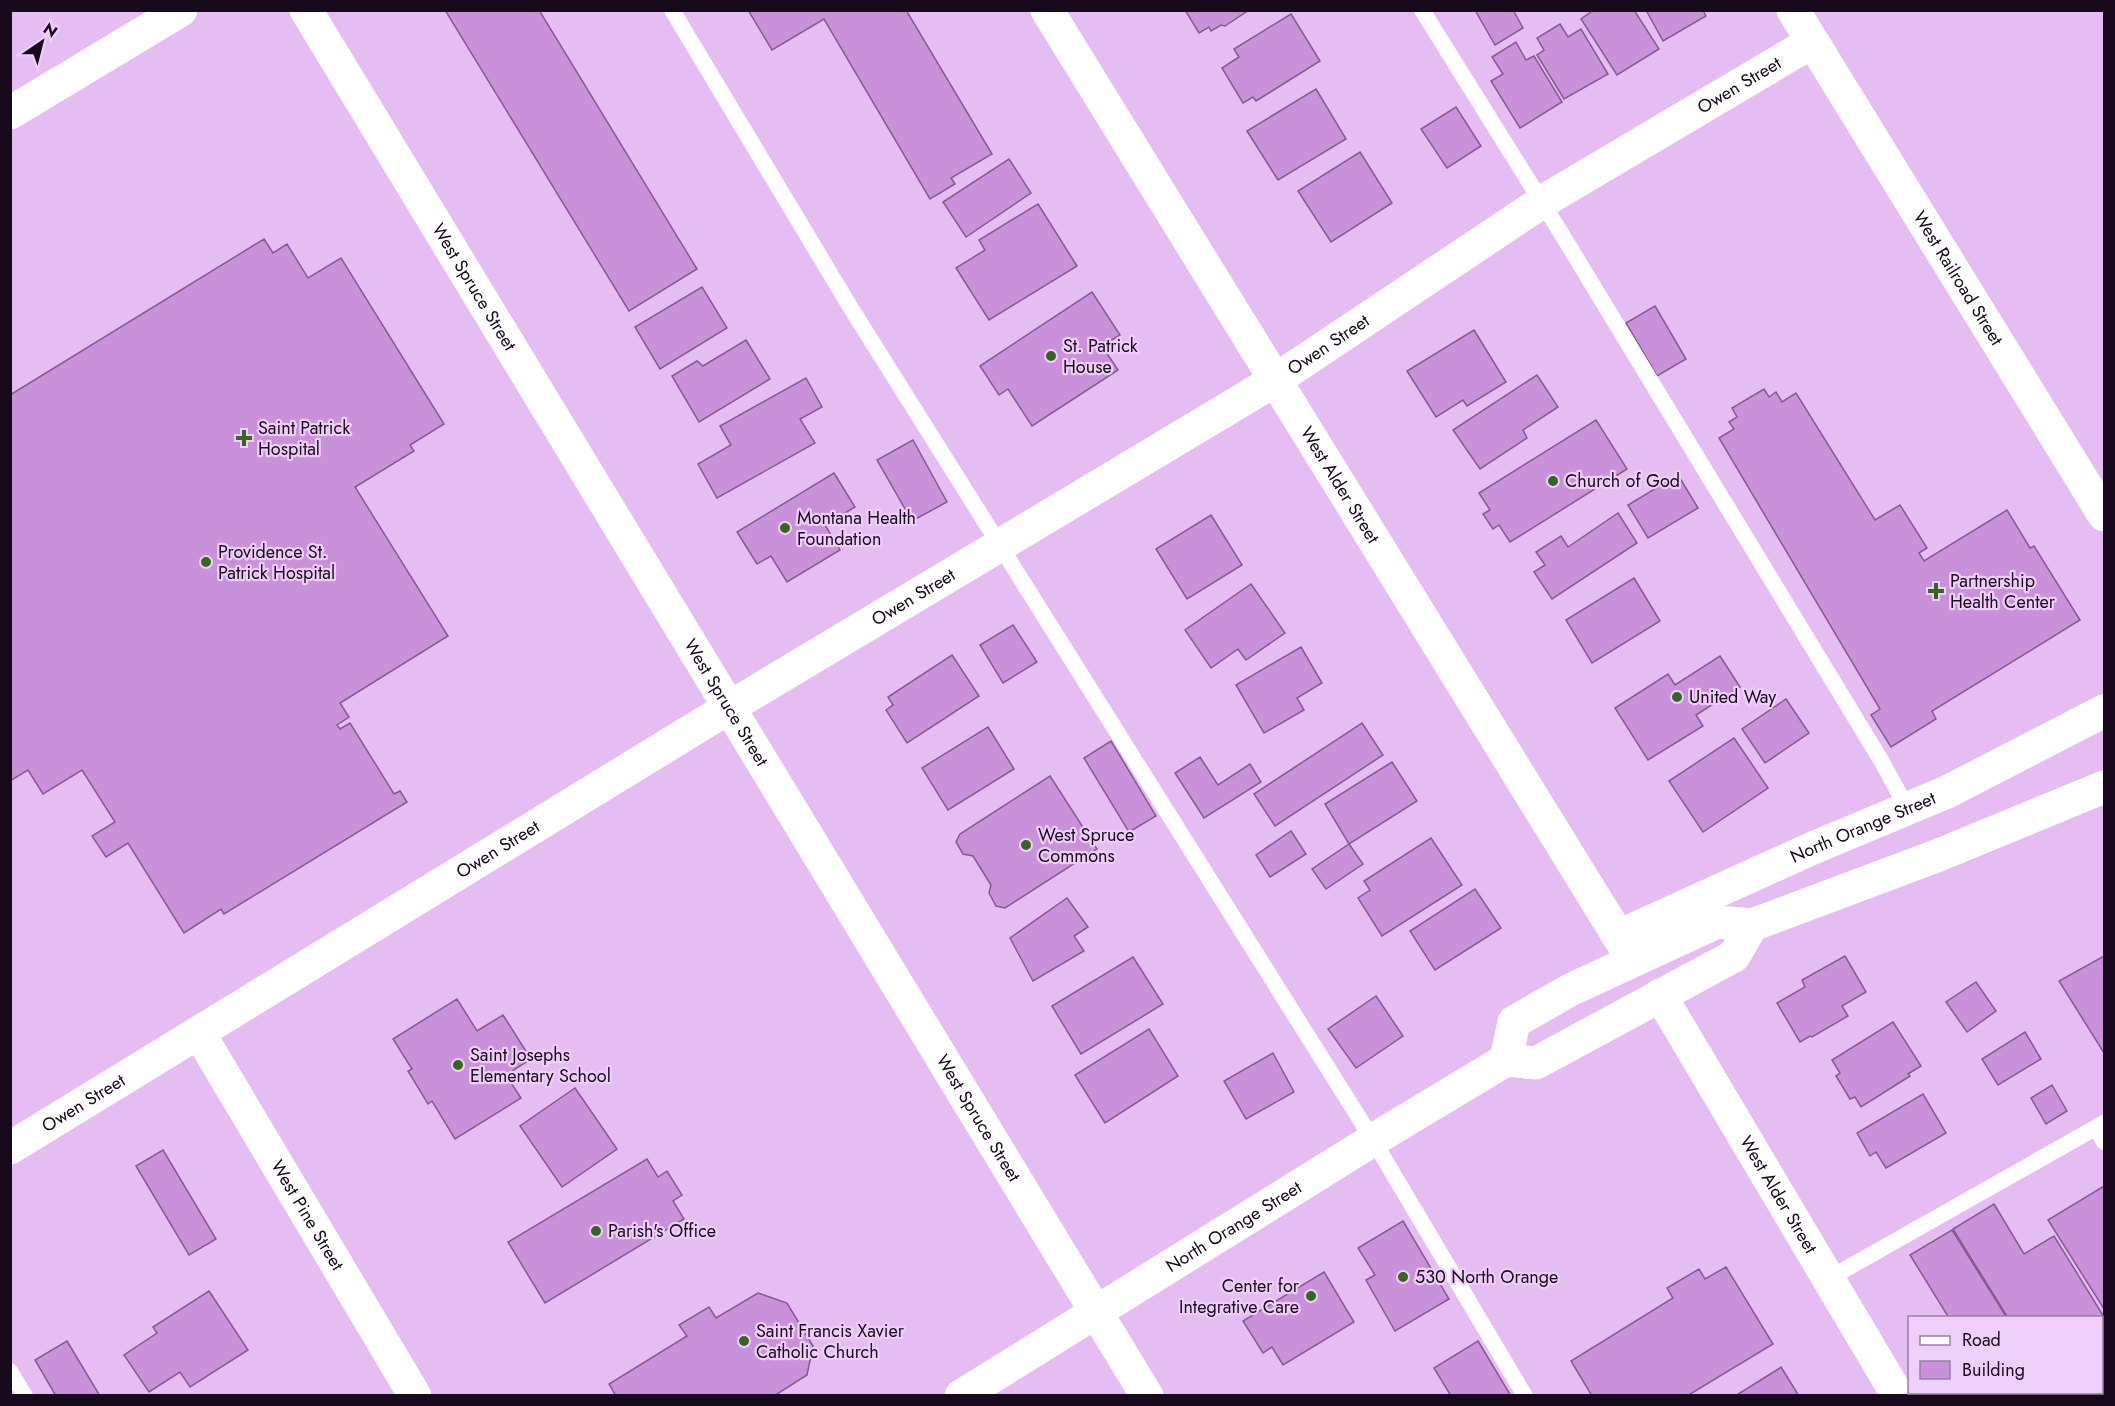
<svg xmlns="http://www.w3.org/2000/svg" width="2115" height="1406" viewBox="0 0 2115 1406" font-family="Jost,sans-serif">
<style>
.building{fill:#c991da;stroke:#815c8c;stroke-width:1.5}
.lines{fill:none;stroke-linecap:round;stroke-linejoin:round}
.lane{stroke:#fff;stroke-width:16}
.street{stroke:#fff;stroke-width:33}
.secondary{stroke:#fff;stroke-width:33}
.primary{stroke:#fff;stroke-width:33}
.poi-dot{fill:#366423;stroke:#efcefa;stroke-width:2}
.labels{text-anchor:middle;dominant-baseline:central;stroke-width:4.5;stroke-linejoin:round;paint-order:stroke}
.street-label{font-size:18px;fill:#18091c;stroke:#efcefa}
.poi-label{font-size:18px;fill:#18091c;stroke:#efcefa;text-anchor:start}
</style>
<rect width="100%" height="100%" fill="#e6bdf3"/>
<g class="building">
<polygon points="445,10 539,10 697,269 629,311"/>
<polygon points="748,10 906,10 992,154 951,178 955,184 930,199 824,19 772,50"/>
<polygon points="1185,10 1249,10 1225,26 1221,25 1211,31 1209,27 1199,33"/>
<polygon points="1475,10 1513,10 1523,28 1495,45"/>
<polygon points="1594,10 1634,10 1659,49 1617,75 1581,19"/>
<polygon points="1646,10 1703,10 1706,16 1663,41"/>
<polygon points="1291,14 1320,61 1256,101 1253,97 1243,103 1222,68 1239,57 1234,49"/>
<polygon points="1560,24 1568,37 1581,29 1608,74 1564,99 1537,55 1544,50 1537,38"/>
<polygon points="1516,42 1526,60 1534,56 1562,102 1520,128 1491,81 1503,74 1492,57"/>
<polygon points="1316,89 1346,139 1278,180 1247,131"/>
<polygon points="1456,107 1481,146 1447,168 1421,129"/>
<polygon points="1360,152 1392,203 1331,242 1298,191"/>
<polygon points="1009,159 1031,193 966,237 943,202"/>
<polygon points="1038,204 1077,266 989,320 956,268 985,250 979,240"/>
<polygon points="264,239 273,253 287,244 308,278 341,258 444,424 410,445 414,451 355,487 448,636 340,703 349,717 337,725 340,729 350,723 394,794 400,791 407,802 224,914 221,909 184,933 128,843 106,857 92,836 115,822 82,770 43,794 28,770 10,781 10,395"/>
<polygon points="702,287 727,328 660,369 635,327"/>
<polygon points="1092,292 1120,335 1102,346 1118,370 1032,426 1008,389 999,395 980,366"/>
<polygon points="1655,306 1686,359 1657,376 1626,323"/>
<polygon points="1474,330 1506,382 1467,406 1463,400 1436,417 1407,371"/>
<polygon points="746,340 770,379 699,422 672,376 697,361 703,366"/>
<polygon points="1537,375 1558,407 1523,430 1527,438 1480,469 1453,430"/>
<polygon points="806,378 822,407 800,419 815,443 717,498 698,464 731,445 720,426"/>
<polygon points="1764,389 1769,397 1776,392 1782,402 1796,393 1875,520 1900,505 1927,548 1919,553 1924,561 2007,510 2030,548 2034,546 2080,620 1932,711 1936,719 1891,747 1871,715 1880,709 1719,438 1734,429 1729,422 1737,417 1732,408"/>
<polygon points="1596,420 1627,469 1510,542 1499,525 1493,529 1483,514 1490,510 1479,493"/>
<polygon points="913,440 947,502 912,521 877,460"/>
<polygon points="834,473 855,507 825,525 840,550 787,582 771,556 757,564 737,532"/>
<polygon points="1678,475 1698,508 1648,538 1628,505"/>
<polygon points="1618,513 1637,543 1552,599 1534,572 1545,565 1536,552 1561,536 1568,547"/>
<polygon points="1211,515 1242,565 1187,599 1156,549"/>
<polygon points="1634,578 1660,621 1592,663 1566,620"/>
<polygon points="1251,584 1285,633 1246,660 1238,649 1211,668 1185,630"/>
<polygon points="1013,625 1037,662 1003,683 980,645"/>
<polygon points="1301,647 1322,683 1297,698 1304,710 1264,733 1236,685"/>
<polygon points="952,655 979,696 907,743 886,710 893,705 888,697"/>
<polygon points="1720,656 1740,687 1696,715 1703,726 1648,760 1615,708 1668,674 1675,685"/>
<polygon points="1786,699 1809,733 1765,763 1742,729"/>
<polygon points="1362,723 1383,755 1275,826 1254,794"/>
<polygon points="988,727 1014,769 948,810 922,768"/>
<polygon points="1734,738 1768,788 1703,832 1669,781"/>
<polygon points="1111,741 1156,816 1129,832 1084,758"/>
<polygon points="1200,757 1218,785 1250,764 1261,782 1204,818 1175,773"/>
<polygon points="1392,762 1417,801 1349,844 1325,804"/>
<polygon points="1050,776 1097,849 1005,908 996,906 989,893 991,885 973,856 963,854 956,842 960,834"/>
<polygon points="1291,831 1306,854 1270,877 1256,855"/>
<polygon points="1431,838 1462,885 1382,936 1358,898 1370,890 1364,881"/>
<polygon points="1349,844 1363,864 1326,889 1312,869"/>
<polygon points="1475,889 1501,928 1435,970 1410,931"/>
<polygon points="1067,898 1088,927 1074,936 1084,951 1033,981 1010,938"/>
<polygon points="1845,956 1866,992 1842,1006 1848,1016 1812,1037 1810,1036 1800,1042 1777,1003 1805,987 1802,980"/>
<polygon points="2104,956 2104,1053 2059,981"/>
<polygon points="1133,957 1163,1004 1081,1054 1052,1006"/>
<polygon points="1976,982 1996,1011 1967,1032 1946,1002"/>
<polygon points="1376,996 1403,1036 1356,1068 1328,1029"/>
<polygon points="457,999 477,1031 503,1015 531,1059 506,1075 521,1098 455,1139 432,1101 428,1104 408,1071 412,1069 393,1039"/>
<polygon points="1893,1022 1921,1066 1908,1074 1910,1076 1861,1107 1855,1097 1850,1099 1836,1076 1840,1073 1832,1060"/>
<polygon points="1149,1029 1178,1076 1105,1123 1075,1075"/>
<polygon points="2025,1032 2041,1059 1998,1085 1982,1059"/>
<polygon points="1273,1053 1294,1092 1246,1119 1224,1081"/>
<polygon points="2052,1085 2067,1111 2046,1124 2031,1098"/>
<polygon points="575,1088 617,1149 562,1187 520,1126"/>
<polygon points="1923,1094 1946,1133 1886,1168 1876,1152 1870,1156 1857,1133"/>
<polygon points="163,1150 216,1239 189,1255 136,1166"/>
<polygon points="647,1159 658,1177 667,1171 682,1195 673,1201 684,1219 545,1303 508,1242"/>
<polygon points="2104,1186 2104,1309 2048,1220"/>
<polygon points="1994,1204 2024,1254 2054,1236 2104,1317 2104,1363 2102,1365 2102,1318 2008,1318 1953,1229"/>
<polygon points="1403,1221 1449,1299 1395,1331 1366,1280 1375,1275 1358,1248"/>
<polygon points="1952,1230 2007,1318 1949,1318 1910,1255"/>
<polygon points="1726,1267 1773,1344 1687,1396 1592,1396 1571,1361 1673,1298 1667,1288 1699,1269 1705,1279"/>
<polygon points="1324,1272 1354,1322 1283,1365 1272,1347 1263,1353 1243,1321"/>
<polygon points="209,1291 248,1350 190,1387 180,1372 149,1392 124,1355 157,1333 153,1327"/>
<polygon points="758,1293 787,1303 813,1346 807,1375 774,1396 616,1396 609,1384 687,1336 679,1325 709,1307 716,1318"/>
<polygon points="67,1341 100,1396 56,1396 35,1360"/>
<polygon points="1478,1341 1511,1396 1451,1396 1434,1368"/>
<polygon points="1781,1367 1799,1396 1735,1396 1780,1368"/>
<polygon points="1995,1392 2053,1392 2054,1393 2050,1396 1997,1396"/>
</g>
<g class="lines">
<g class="lane">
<polyline points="672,10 849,305 1373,1140 1525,1396"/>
<polyline points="1422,10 1561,233 1882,762 1907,808"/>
<polyline points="2096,1128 2104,1142"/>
<polyline points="1828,1279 2104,1123"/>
<polyline points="10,1371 25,1396"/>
</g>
<g class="street">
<path id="s1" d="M1047 10 1633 960"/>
<polyline points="10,113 181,10"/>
<path id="s2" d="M1619 936 1813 848 1947 792 2104 711"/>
<path id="s3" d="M1660 995 1898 1396"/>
<path id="s4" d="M199 1033 415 1396"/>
<path id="s5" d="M10 1148 730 707 1274 381 1542 202 1812 42"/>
</g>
<g class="secondary">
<path id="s6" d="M306 10 1147 1396"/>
<path id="s7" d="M1793 10 2104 515"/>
</g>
<g class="primary">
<polyline points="1506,1060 1514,1022 1570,990 1717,922 1752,925 1939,855 2104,787"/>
<path id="s8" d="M961 1396 1373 1140 1506 1060 1536 1063 1734 956 1752 925"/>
</g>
</g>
<g class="poi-dot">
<circle cx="1051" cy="356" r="6"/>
<path d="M241 429h6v6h6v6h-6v6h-6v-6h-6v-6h6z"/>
<circle cx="1553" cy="481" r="6"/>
<circle cx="785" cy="528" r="6"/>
<circle cx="206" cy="562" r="6"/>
<path d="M1933 582h6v6h6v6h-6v6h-6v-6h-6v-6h6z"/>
<circle cx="1677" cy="697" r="6"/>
<circle cx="1026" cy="845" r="6"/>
<circle cx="458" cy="1065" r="6"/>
<circle cx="596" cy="1231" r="6"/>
<circle cx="1403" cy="1277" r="6"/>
<circle cx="1311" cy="1296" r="6"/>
<circle cx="744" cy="1341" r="6"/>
</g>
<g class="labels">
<g class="street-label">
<text stroke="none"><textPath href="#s5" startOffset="2030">Owen Street</textPath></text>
<text stroke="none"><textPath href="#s7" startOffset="315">West Railroad Street</textPath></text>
<text stroke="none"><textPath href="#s6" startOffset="324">West Spruce Street</textPath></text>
<text stroke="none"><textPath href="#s5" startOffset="1544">Owen Street</textPath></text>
<text stroke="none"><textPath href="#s1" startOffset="558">West Alder Street</textPath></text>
<text stroke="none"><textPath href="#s5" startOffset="1058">Owen Street</textPath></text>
<text stroke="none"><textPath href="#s6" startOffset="810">West Spruce Street</textPath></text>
<text stroke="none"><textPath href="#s2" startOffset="267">North Orange Street</textPath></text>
<text stroke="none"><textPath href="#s5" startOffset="572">Owen Street</textPath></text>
<text stroke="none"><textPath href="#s5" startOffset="86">Owen Street</textPath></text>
<text stroke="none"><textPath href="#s6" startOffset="1296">West Spruce Street</textPath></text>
<text stroke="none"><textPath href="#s3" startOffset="232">West Alder Street</textPath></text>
<text stroke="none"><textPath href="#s4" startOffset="212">West Pine Street</textPath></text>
<text stroke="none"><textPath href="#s8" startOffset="321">North Orange Street</textPath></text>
</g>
<g class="poi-label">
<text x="1063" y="346">St. Patrick<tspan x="1063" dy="21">House</tspan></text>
<text x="258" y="428">Saint Patrick<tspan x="258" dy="21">Hospital</tspan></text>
<text x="1565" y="481">Church of God</text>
<text x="797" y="518">Montana Health<tspan x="797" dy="21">Foundation</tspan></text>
<text x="218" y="552">Providence St.<tspan x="218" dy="21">Patrick Hospital</tspan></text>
<text x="1950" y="581">Partnership<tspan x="1950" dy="21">Health Center</tspan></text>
<text x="1689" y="697">United Way</text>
<text x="1038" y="835">West Spruce<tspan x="1038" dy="21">Commons</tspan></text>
<text x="470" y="1055">Saint Josephs<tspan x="470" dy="21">Elementary School</tspan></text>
<text x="608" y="1231">Parish's Office</text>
<text x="1415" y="1277">530 North Orange</text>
<text x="1299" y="1286" text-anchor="end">Center for<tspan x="1299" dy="21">Integrative Care</tspan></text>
<text x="756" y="1331">Saint Francis Xavier<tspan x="756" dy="21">Catholic Church</tspan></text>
</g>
</g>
<rect width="2115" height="1406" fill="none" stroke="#18091c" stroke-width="24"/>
<rect x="1908" y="1316" width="195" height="78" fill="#efcefa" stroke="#997fa1" stroke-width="1.5"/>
<rect x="1920" y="1336" width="30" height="9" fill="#ffffff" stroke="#997fa1" stroke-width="1.5"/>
<text x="1962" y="1346" font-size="18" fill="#18091c">Road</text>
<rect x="1920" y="1361" width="30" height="18" fill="#c991da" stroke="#997fa1" stroke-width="1.5"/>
<text x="1962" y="1376" font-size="18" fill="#18091c">Building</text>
<g transform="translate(42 42) rotate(35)" stroke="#efcefa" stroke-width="4.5" paint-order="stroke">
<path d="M0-4.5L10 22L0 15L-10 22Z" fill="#18091c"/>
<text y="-9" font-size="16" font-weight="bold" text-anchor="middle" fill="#18091c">N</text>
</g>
</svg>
